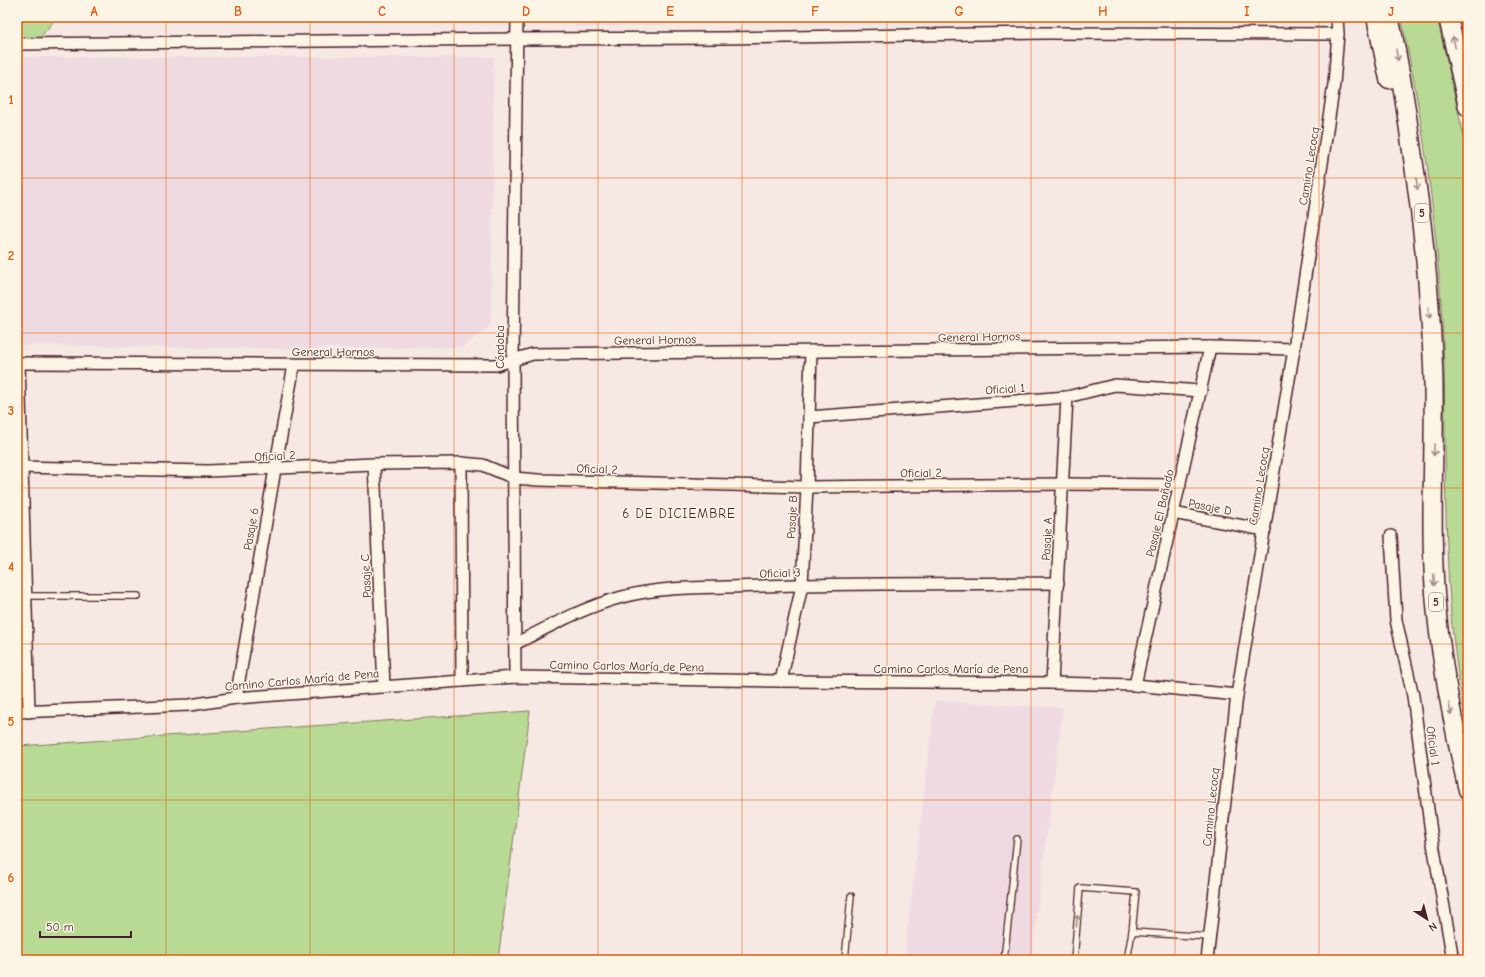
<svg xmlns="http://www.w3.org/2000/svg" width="1485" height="977" viewBox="0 0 1485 977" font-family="'Comic Neue',sans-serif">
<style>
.built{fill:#efdae2}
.green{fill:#b9da94;stroke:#827c60}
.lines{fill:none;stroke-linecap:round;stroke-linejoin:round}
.service-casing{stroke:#4a1f2b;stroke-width:8}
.minor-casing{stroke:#4a1f2b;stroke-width:14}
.trunk-casing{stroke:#4a1f2b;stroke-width:21}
.service{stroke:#fcf5e5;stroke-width:5.5}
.minor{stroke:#fcf5e5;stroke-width:11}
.trunk{stroke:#fcf5e5;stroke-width:18}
.oneway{stroke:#a38a88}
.grid{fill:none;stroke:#e8590c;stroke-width:1;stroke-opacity:0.55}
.labels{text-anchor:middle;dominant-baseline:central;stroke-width:3;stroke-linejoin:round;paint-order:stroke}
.shield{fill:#fcf5e5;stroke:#7f5f63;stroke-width:1}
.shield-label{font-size:11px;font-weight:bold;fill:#4a1f2b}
.street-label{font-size:12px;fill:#4a1f2b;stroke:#fcf5e5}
.neighbourhood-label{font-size:13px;letter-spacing:1px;fill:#4a1f2b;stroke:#fcf5e5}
.neatline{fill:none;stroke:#e8590c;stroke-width:1.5}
.grid-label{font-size:13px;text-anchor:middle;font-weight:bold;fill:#e8590c}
</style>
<rect width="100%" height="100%" fill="#f6e9e4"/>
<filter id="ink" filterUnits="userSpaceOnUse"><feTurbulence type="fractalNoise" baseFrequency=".025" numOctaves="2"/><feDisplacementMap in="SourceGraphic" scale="8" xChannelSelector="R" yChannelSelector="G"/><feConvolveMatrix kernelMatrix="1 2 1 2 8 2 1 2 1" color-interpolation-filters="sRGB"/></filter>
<g filter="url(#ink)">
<g class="built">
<polygon points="575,17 1076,17 728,22 575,27"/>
<polygon points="17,57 494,57 491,325 463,347 294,349 17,345"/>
<polygon points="935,701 1063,708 1031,960 904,960"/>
</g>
<g class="green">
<polygon points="17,17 57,17 38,40 17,40"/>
<path d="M1401 17H1437L1468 155V734C1460 690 1453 646 1450 601 1444 523 1446 444 1444 366 1440 249 1426 131 1401 17Z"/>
<polygon points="1459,17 1468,17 1468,53"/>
<polygon points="530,711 498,960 17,960 17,815 19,746"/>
</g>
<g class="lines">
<defs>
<g id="service">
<polyline points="26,596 138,596"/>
<polyline points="1132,932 1210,937"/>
<polyline points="845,960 851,896"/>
<polyline points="1004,960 1017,839"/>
<polyline points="1074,960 1080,888 1136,892 1132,932 1127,960"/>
</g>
<g id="minor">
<polyline points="17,44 517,39 721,38 1045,33 1338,34"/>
<polyline points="17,363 496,365 533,354 1210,347 1294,349"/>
<polyline points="19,363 29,712"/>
<polyline points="809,417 1067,397 1115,385 1201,391"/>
<polyline points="461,463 462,681"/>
<polyline points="374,464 384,687"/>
<polyline points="17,467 208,471 374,464 461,463 483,465 514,478 538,480 807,487 1063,484 1180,485"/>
<polyline points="1173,513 1265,530"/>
<polyline points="1391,536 1396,620 1413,696 1431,832 1453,960"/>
<path d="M515 644C550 626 584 607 622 597 667 585 715 588 761 586 860 583 959 584 1058 583"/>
<polyline points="515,677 513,360 517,17"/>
<polyline points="781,681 802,585 807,487 811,351"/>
<polyline points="1052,683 1067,397"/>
<polyline points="1135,685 1210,347"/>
<polyline points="236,698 275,469 294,365"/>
<polyline points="17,712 190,705 236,698 515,677 781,681 1052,683 1135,685 1237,695"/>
<polyline points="1207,960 1237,695 1294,349 1334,84 1338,34 1337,17"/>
</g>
<g id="trunk">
<polyline points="1376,17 1389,79"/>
<path d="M1389 17C1399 59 1405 102 1411 144 1422 218 1430 292 1433 366 1436 442 1429 518 1435 593 1440 660 1453 725 1468 790"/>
<polyline points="1448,17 1468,107"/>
</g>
</defs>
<use href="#service" class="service-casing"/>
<use href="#minor" class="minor-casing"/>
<use href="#trunk" class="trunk-casing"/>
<use href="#service" class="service"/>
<use href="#minor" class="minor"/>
<use href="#trunk" class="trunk"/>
</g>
<defs><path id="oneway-shaft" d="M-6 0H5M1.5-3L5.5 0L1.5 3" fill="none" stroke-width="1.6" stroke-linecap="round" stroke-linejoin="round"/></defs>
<g class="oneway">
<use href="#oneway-shaft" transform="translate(1454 42) rotate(-102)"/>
<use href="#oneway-shaft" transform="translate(1397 55) rotate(80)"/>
<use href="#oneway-shaft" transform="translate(1417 184) rotate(82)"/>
<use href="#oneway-shaft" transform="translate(1429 313) rotate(86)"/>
<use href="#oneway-shaft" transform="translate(1434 450) rotate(91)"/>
<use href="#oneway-shaft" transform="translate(1434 580) rotate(88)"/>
<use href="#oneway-shaft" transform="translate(1450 709) rotate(79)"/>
<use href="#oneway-shaft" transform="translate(1077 921) rotate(-85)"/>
</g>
</g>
<path class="grid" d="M166 17V960M310 17V960M454 17V960M598 17V960M742 17V960M887 17V960M1031 17V960M1175 17V960M1319 17V960M17 178H1468M17 333H1468M17 488H1468M17 644H1468M17 800H1468"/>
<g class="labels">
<g class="shield">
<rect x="1415" y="204" width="14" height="18" rx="3"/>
<rect x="1429" y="593" width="14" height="18" rx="3"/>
</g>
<g class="shield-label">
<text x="1422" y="213">5</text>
<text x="1436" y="602">5</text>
</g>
<g class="street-label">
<text transform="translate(1309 166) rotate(-81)">Camino Lecocq</text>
<text transform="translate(979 337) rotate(-1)">General Hornos</text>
<text transform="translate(655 340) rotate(-1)">General Hornos</text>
<text transform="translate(500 347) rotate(-90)">Córdoba</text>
<text x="333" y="352">General Hornos</text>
<text transform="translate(1005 389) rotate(-4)">Oficial 1</text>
<text transform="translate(275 456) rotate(-3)">Oficial 2</text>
<text transform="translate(597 469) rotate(2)">Oficial 2</text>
<text transform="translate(921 473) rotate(-1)">Oficial 2</text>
<text transform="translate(1259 486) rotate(-81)">Camino Lecocq</text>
<text transform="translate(1210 507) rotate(11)">Pasaje D</text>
<text transform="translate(1160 513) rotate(-77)">Pasaje El Bañado</text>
<text transform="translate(792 517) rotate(-87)">Pasaje B</text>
<text transform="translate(251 529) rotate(-80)">Pasaje 6</text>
<text transform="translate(1047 539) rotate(-87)">Pasaje A</text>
<text transform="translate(780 573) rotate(-2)">Oficial 3</text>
<text transform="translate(366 576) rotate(-93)">Pasaje C</text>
<text transform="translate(627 666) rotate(1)">Camino Carlos María de Pena</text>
<text x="951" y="669">Camino Carlos María de Pena</text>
<text transform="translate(302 680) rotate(-5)">Camino Carlos María de Pena</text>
<text transform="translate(1433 746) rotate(82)">Oficial 1</text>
<text transform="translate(1211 807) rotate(-84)">Camino Lecocq</text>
</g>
<g class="neighbourhood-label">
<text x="679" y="513">6 DE DICIEMBRE</text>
</g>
</g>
<rect width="1485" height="977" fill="none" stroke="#fcf5e5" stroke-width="44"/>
<g transform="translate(1427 919) rotate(144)" stroke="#fcf5e5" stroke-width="3" paint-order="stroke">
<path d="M0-3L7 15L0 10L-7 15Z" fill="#4a1f2b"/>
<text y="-6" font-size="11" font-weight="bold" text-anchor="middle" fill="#4a1f2b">N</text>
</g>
<path d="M40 931v6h91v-6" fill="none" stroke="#4a1f2b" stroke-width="2"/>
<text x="46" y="931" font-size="12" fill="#4a1f2b" stroke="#fcf5e5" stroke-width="3" paint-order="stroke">50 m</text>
<rect x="22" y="22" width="1441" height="933" class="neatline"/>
<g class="grid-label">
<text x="94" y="16">A</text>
<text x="238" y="16">B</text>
<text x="382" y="16">C</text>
<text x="526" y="16">D</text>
<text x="670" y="16">E</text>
<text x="815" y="16">F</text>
<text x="959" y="16">G</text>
<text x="1103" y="16">H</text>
<text x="1247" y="16">I</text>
<text x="1391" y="16">J</text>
<text x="11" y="104">1</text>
<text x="11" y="260">2</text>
<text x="11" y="415">3</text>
<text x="11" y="571">4</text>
<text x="11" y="726">5</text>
<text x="11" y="882">6</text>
</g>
</svg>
